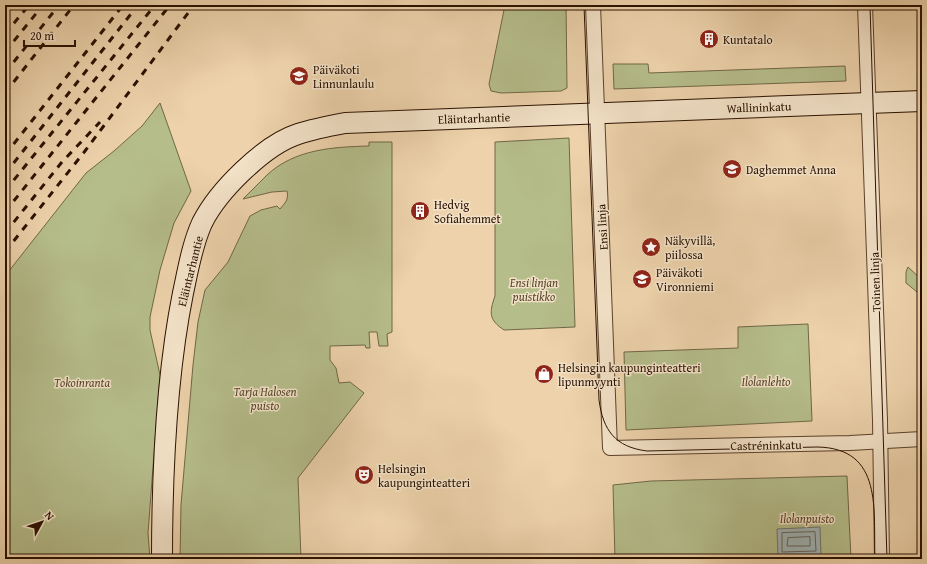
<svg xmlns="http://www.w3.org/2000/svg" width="927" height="564" viewBox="0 0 927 564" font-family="'Gentium Book Plus',serif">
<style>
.green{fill:#b5bd8b;stroke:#706746}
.water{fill:#9fb4b6;stroke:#70736d}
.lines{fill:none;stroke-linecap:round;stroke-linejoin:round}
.shore{stroke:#64625b;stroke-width:1}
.street-casing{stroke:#5b412b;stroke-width:16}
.secondary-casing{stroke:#2a1100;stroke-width:22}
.street{stroke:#f3e2c8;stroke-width:14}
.secondary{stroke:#f3e2c8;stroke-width:20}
.tram{stroke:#2a1100;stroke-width:1}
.rail{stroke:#2a1100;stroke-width:3;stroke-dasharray:7 7;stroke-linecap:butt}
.labels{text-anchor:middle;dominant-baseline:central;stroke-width:3;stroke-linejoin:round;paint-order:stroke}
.poi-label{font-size:12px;fill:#2a1100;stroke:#f3e2c8;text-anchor:start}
.street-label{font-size:12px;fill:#2a1100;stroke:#f3e2c8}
.park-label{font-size:12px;font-style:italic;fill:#54452a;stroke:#f3e2c8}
</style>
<rect width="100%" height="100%" fill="#edd2ab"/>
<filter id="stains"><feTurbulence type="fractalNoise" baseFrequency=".005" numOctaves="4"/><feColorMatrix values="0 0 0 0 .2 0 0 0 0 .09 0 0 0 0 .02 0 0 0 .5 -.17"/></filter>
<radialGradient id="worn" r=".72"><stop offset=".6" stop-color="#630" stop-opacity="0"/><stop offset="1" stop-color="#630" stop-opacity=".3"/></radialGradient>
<g class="green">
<polygon points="505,5 566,5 567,88 561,91 501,93 491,91 489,84"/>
<polygon points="613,64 648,64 649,73 845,66 846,81 614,89"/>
<polygon points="160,103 191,191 174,223 160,270 150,317 150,330 160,375 148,533 150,559 5,559 5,276 86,173 114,151 142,126"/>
<path d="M569 138 575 327 504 330C489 320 489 313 495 296V142Z"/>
<path d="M369 142H392V332L387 334 388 346H379L377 332H369L370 348H366L365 345 330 346V360L336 368 339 383 350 382 364 393 298 478 301 559H180L181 505 193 365 198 322 205 290 228 262 250 216 261 210 277 206 280 209C285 203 289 200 287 191L272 192 243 199C251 191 259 183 267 175 295 149 333 147 369 146Z"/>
<polygon points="908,267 922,280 922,296 906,283 906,272"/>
<polygon points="808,324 812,421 626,430 624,352 738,348 738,327"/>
<polygon points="847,476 851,559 615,559 613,485 651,481"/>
</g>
<polygon class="water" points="820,527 821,555 778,557 777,529"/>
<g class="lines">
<g class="shore">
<polygon points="815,532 816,551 782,552 782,533"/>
<polygon points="810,537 810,546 787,546 788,538"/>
</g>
<defs>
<g id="street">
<polyline points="593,5 610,448 850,443 922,439"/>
<polyline points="865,5 880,420 882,559"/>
</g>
<path id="secondary" d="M162 559C162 472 166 378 183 293 188 270 192 245 202 223 218 191 264 145 298 134 313 129 329 126 345 123L922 101"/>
</defs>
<use href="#street" class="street-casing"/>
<use href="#secondary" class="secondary-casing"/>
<use href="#street" class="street"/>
<use href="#secondary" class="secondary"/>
<g class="tram">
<path d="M584 5 599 400C603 430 615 447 647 451L817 447C884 448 873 511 875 559"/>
<polyline points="870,5 887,559"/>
</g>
<g class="rail">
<polyline points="5,34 29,5"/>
<polyline points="5,52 43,5"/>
<polyline points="5,73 59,5"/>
<polyline points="5,93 74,5"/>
<polyline points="5,155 123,5"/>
<polyline points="5,174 138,5"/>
<polyline points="5,191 155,5"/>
<polyline points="5,212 170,5"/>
<polyline points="5,233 62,162 100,122"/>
<polyline points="5,252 85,151 194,5"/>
</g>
</g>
<defs>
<symbol id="building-disc" viewBox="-11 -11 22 22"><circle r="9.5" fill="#8f2418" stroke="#f3e2c8"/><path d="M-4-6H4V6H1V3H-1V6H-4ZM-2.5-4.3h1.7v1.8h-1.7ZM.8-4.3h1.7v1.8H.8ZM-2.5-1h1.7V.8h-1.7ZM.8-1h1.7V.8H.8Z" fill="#fff"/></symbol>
<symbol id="school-disc" viewBox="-11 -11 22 22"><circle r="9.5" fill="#8f2418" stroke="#f3e2c8"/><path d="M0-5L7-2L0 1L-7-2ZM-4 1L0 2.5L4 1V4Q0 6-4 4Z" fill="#fff"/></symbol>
<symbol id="sight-disc" viewBox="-11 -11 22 22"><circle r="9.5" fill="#8f2418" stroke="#f3e2c8"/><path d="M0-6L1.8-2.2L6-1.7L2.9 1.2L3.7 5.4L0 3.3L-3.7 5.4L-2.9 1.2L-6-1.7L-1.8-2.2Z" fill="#fff"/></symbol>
<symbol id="shop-disc" viewBox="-11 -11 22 22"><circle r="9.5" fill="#8f2418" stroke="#f3e2c8"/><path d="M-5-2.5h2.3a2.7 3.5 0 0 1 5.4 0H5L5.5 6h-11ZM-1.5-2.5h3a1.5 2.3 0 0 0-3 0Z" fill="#fff"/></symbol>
<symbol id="theatre-disc" viewBox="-11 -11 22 22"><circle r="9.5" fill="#8f2418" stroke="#f3e2c8"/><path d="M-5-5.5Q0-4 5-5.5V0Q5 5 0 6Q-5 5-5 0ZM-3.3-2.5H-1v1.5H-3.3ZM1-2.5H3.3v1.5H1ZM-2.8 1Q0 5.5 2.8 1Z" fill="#fff"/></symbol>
</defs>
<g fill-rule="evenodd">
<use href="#building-disc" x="698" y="28" width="22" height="22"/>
<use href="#school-disc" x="288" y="65" width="22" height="22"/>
<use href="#school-disc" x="721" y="158" width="22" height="22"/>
<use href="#building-disc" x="409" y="200" width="22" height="22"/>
<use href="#sight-disc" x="640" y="236" width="22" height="22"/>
<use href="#school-disc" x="631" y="268" width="22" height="22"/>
<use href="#shop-disc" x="533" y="363" width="22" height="22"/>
<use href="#theatre-disc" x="353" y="464" width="22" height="22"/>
</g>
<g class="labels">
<g class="poi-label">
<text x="723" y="39">Kuntatalo</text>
<text x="313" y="69">Päiväkoti<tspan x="313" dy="14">Linnunlaulu</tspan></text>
<text x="746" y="169">Daghemmet Anna</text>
<text x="434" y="204">Hedvig<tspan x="434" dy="14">Sofiahemmet</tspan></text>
<text x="665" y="240">Näkyvillä,<tspan x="665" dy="14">piilossa</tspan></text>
<text x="656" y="272">Päiväkoti<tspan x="656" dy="14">Vironniemi</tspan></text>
<text x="558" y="367">Helsingin kaupunginteatteri<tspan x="558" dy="14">lipunmyynti</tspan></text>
<text x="378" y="468">Helsingin<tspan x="378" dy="14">kaupunginteatteri</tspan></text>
</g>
<g class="street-label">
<text transform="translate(759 107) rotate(-2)">Wallininkatu</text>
<text transform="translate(474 118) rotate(-2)">Eläintarhantie</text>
<text transform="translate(602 227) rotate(-93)">Ensi linja</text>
<text transform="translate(190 271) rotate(-76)">Eläintarhantie</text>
<text transform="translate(875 282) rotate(-92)">Toinen linja</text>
<text transform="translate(766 445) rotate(-1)">Castréninkatu</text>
</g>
<g class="park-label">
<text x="534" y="282">Ensi linjan<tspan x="534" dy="14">puistikko</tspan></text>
<text x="766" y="381">Ilolanlehto</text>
<text x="82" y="382">Tokoinranta</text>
<text x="265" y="391">Tarja Halosen<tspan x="265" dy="14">puisto</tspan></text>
<text x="807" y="518">Ilolanpuisto</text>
</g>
</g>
<rect width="927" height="564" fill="none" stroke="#edd2ab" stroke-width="20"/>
<rect x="6" y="6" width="915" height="552" fill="none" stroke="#2a1100" stroke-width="2"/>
<rect x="10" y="10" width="907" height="544" fill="none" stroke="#2a1100"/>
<g transform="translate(42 522) rotate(50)" stroke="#f3e2c8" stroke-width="3" paint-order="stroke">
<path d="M0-3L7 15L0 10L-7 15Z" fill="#2a1100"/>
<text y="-6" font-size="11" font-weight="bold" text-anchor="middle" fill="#2a1100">N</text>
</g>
<path d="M24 40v6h51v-6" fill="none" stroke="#2a1100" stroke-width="2"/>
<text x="30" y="40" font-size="12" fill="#2a1100" stroke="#f3e2c8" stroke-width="3" paint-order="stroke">20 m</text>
<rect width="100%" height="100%" filter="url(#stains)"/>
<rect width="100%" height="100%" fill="url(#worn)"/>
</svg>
